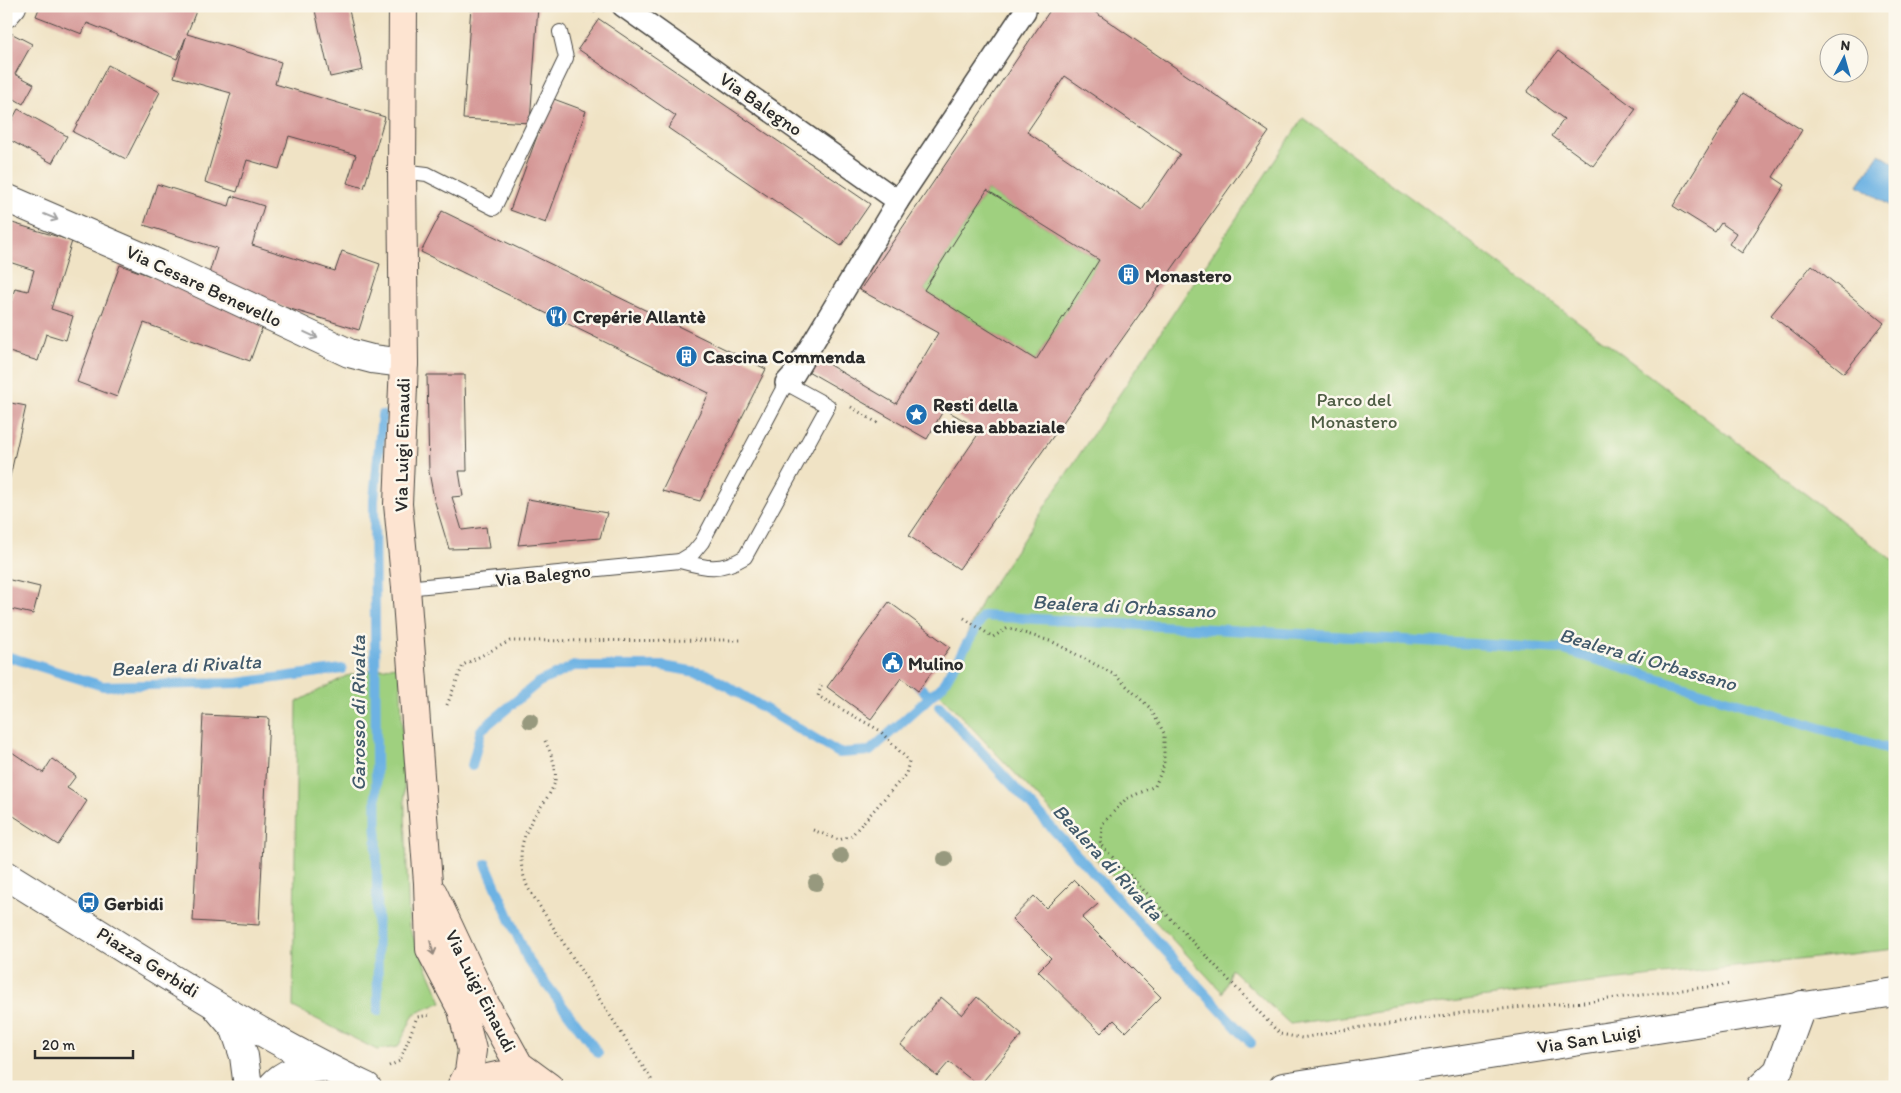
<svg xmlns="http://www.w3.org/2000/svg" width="1901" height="1093" viewBox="0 0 1901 1093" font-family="Itim,sans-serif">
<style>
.green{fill:#9fd07f;stroke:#657e55}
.water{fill:#6db2e3;stroke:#4c6e87}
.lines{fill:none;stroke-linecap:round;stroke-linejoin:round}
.stream{stroke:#6db2e3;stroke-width:10}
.building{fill:#d49594;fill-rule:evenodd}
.service-casing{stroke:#494742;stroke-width:16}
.pedestrian-casing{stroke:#494742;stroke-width:24}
.minor-casing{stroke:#494742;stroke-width:30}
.tertiary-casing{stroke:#494742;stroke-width:30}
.secondary-casing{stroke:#494742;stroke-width:30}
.path{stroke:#494742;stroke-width:3;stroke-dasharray:1 4;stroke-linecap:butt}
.service{stroke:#fff;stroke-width:14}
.pedestrian{stroke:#fff;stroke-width:21}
.minor{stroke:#fff;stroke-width:28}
.tertiary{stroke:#fff;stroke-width:28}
.secondary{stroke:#fde4d1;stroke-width:28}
.tree{fill:#97997e}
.oneway{stroke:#a0a0a0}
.oneway2{stroke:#94887e}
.labels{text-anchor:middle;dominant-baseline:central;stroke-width:5;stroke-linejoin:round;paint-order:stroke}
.street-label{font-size:19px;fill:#2b2b2b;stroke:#fbf7ec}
.poi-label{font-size:19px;font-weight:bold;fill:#2b2b2b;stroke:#fbf7ec;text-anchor:start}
.park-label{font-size:19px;fill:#4e5d44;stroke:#fbf7ec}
.water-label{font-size:20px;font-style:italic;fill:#425a6b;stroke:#fbf7ec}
</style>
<rect width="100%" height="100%" fill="#fbf7ec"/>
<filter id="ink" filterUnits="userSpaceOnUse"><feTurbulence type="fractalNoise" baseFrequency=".02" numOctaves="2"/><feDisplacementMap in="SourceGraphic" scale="10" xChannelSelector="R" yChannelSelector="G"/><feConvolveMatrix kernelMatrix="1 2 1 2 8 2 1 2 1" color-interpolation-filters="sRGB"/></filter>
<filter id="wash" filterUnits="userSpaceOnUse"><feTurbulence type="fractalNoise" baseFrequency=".0096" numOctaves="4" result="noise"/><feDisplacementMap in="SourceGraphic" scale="20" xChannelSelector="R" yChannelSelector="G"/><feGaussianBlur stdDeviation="1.12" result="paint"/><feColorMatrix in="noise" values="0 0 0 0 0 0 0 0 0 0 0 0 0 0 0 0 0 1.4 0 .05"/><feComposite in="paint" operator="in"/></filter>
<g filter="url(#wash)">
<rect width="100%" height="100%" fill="#f0e3c5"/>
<g class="green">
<polygon points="1303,118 1584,326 1895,562 1895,949 1583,984 1290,1024 1231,969 1223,993 940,694 982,601"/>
<polygon points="987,190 1099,260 1036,360 924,290"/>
<polygon points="400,665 409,927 442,1002 414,1014 398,1047 377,1050 293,1007 297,702 346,676"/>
</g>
<polygon class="water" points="1879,154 1895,164 1895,209 1858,185"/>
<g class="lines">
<g class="stream">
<polyline points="6,656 103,686 238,683 342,669"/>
<polyline points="912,680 925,692"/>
<polyline points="939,706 1251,1043"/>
<polyline points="472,766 481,730 539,682 574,666 663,666 707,674 839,753 870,751 943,685 983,616 1561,649 1895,751"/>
<polyline points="486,864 528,960 598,1053"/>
<polyline points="378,1011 374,500 382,415"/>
</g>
</g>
<g id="blocks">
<g class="building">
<polygon points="40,6 198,6 187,34 281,62 275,84 385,117 364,188 347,183 356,155 289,136 279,169 247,160 237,192 205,182 231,93 174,77 186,37 177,59 87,23 82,34 36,16"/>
<polygon points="314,6 348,6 363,70 330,77"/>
<polygon points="471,6 538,6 530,123 463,119"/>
<path d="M1053 6H1086L1269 132 959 569 909 536 981 430 944 409 927 439 806 370 814 356 896 404 938 333 860 290ZM1065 76 1180 154 1142 210 1027 132ZM987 190 1099 260 1036 360 924 290Z"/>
<polygon points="599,19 870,204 841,246 668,128 676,116 578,49"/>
<polygon points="7,31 32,44 15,74 34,84 23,104 6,94"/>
<polygon points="1558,51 1636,109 1593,166 1552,136 1564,119 1527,92"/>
<polygon points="108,65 160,92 126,159 73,132"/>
<polygon points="1743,93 1802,130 1773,177 1785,185 1742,253 1729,244 1736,233 1721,223 1715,232 1673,206"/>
<polygon points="551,98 586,111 546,223 510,210"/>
<polygon points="18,109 67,136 52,163 6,138 6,131"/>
<polygon points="157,184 229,206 232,196 264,206 252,245 335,271 342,251 380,264 359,330 206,283 217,248 144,225"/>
<polygon points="442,211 766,369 700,501 662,491 709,393 421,252"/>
<polygon points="9,222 72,241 51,309 73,316 66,340 46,334 38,361 6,351 6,318 15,288 28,291 34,270 6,261 6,232"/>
<polygon points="120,265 266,317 250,361 144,323 117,397 77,382"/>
<polygon points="1812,265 1884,323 1844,373 1771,315"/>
<polygon points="427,375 465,375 467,471 459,471 463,496 452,497 462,530 486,527 489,548 449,549 434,499 429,472"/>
<polygon points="6,402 26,406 7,490 6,490"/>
<polygon points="528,499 607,513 600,538 518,545"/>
<polygon points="6,579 40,587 33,614 6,608"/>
<polygon points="889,602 950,647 918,691 901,678 871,719 827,687"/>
<polygon points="203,715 269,718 259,925 193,921"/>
<polygon points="6,748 43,773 52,759 76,776 67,788 87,801 58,845 6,811"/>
<polygon points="1074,880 1098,904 1082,918 1161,997 1126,1032 1114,1020 1101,1033 1038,971 1051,958 1012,919 1034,896 1046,908"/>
<polygon points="941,997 962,1015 977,997 1022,1035 979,1086 949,1062 937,1076 901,1045"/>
</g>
</g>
</g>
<g filter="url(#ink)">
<use href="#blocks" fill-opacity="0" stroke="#494742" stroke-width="1"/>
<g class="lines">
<defs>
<g id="service">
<polyline points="402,171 427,174 494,208 566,58 560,32"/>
<path d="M786 383 828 406 745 557C720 572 706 568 680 561L693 553 702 542Z"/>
<polyline points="406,588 680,561"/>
</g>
<g id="pedestrian">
<polyline points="623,6 898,201"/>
<polyline points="786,383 794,374 898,201 1025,11"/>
</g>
<g id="minor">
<polyline points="6,13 12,6"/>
<polyline points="6,198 159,264 349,353 372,359 404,363"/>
<path d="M6 875C124 948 243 1028 367 1087"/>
<polyline points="218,1009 235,1029 244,1056 248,1087"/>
<path d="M271 1087C288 1068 301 1070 325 1067"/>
<polyline points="1761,1087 1778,1071 1802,1005"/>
</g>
<polyline id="tertiary" points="1283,1087 1895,992"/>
<g id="secondary">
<polyline points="403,6 402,171 404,363 398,504 406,588 428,883 430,949 462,1010 472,1050 469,1072 461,1087"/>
<polyline points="433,893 485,1004 519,1065 549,1087"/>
<path d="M465 1087C489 1075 514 1069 539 1083"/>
</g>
</defs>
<use href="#service" class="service-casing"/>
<use href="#pedestrian" class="pedestrian-casing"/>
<use href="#minor" class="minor-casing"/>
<use href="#tertiary" class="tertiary-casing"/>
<use href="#secondary" class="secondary-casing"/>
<g class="path">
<polyline points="586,6 596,13"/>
<polyline points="851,407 879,424"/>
<polyline points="964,618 993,637 1008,628 1053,642 1115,675 1150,708 1164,733 1164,765 1155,786 1126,799 1103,823 1100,844 1280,1034 1302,1038 1349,1029 1476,1011 1584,1002 1731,984"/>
<polyline points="447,705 463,665 510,641 743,640"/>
<path d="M545 741C551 754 557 766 555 781 553 790 545 801 540 808 521 834 515 858 528 888L651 1079V1087"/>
<polyline points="813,830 839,840 851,836 906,774 909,761 879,730 818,696 822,683"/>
<polyline points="389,1066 400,1061 417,1017 431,1015"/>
</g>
<use href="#service" class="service"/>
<use href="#pedestrian" class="pedestrian"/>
<use href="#minor" class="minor"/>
<use href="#tertiary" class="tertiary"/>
<use href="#secondary" class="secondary"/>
</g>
<g class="tree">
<circle cx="530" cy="721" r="8"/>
<circle cx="841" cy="856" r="8"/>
<circle cx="945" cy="859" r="8"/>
<circle cx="816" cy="883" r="8"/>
</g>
<defs><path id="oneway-shaft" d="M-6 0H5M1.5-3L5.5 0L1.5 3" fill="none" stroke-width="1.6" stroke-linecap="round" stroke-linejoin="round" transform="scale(1.25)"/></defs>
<g class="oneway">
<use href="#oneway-shaft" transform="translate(51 217) rotate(23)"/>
<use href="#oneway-shaft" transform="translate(311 335) rotate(25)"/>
</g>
<use class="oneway2" href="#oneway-shaft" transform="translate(432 948) rotate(76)"/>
</g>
<defs>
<symbol id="building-disc" viewBox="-11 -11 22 22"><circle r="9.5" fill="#1f6fb2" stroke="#fbf7ec"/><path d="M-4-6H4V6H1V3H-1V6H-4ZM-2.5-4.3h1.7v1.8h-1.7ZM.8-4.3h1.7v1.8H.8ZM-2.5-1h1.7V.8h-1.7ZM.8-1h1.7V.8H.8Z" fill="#fff"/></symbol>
<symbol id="restaurant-disc" viewBox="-11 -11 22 22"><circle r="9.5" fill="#1f6fb2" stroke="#fbf7ec"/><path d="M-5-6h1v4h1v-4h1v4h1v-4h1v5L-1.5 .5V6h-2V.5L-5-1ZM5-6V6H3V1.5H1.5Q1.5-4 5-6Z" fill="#fff"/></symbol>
<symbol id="sight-disc" viewBox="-11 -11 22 22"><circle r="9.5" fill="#1f6fb2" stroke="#fbf7ec"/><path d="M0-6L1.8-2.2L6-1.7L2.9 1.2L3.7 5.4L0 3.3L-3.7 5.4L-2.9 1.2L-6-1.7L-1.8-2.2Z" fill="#fff"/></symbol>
<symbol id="civic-disc" viewBox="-11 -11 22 22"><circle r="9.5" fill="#1f6fb2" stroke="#fbf7ec"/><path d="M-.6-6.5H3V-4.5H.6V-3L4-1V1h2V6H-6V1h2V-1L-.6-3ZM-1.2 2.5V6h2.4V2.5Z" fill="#fff"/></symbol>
<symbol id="bus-disc" viewBox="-11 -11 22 22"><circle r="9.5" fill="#1f6fb2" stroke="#fbf7ec"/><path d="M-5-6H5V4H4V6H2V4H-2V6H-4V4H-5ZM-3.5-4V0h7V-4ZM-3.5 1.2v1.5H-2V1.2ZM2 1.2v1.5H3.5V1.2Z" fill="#fff"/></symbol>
</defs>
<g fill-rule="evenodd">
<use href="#building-disc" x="1116" y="262" width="25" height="25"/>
<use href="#restaurant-disc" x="544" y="304" width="25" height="25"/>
<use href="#building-disc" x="674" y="344" width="25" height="25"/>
<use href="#sight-disc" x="904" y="402" width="25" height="25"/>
<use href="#civic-disc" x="880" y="650" width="25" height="25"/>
<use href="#bus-disc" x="76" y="890" width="25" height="25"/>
</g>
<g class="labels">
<g class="street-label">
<text transform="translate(761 104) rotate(35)">Via Balegno</text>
<text transform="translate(204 286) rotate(25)">Via Cesare Benevello</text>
<text transform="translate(402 445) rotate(-89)">Via Luigi Einaudi</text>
<text transform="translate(543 575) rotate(-6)">Via Balegno</text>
<text transform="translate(148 962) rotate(32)">Piazza Gerbidi</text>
<text transform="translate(481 991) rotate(63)">Via Luigi Einaudi</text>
<text transform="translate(1589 1039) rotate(-9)">Via San Luigi</text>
</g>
<g class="poi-label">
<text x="1145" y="275">Monastero</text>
<text x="573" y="316">Crepérie Allantè</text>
<text x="703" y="356">Cascina Commenda</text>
<text x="933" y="404">Resti della<tspan x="933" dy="22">chiesa abbaziale</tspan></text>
<text x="908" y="663">Mulino</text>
<text x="104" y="903">Gerbidi</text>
</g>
<g class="park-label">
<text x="1354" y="399">Parco del<tspan x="1354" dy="22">Monastero</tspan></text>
</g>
<g class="water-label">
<text transform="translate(1124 606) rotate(3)">Bealera di Orbassano</text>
<text transform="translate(1648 659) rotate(16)">Bealera di Orbassano</text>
<text transform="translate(186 665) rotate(-3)">Bealera di Rivalta</text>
<text transform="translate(358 713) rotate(-90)">Garosso di Rivalta</text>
<text transform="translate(1108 862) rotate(47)">Bealera di Rivalta</text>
</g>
</g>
<rect width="1901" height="1093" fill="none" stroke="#fbf7ec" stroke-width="25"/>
<g transform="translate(1844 58) rotate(6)"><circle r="24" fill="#fbf7ec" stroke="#a8a59f"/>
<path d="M0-4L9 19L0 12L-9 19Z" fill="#1f6fb2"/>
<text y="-8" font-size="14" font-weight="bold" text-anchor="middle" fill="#2b2b2b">N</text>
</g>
<path d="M35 1050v8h98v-8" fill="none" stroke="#2b2b2b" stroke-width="2.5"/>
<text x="42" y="1050" font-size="15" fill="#2b2b2b" stroke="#fbf7ec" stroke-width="4" paint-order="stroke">20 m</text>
</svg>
